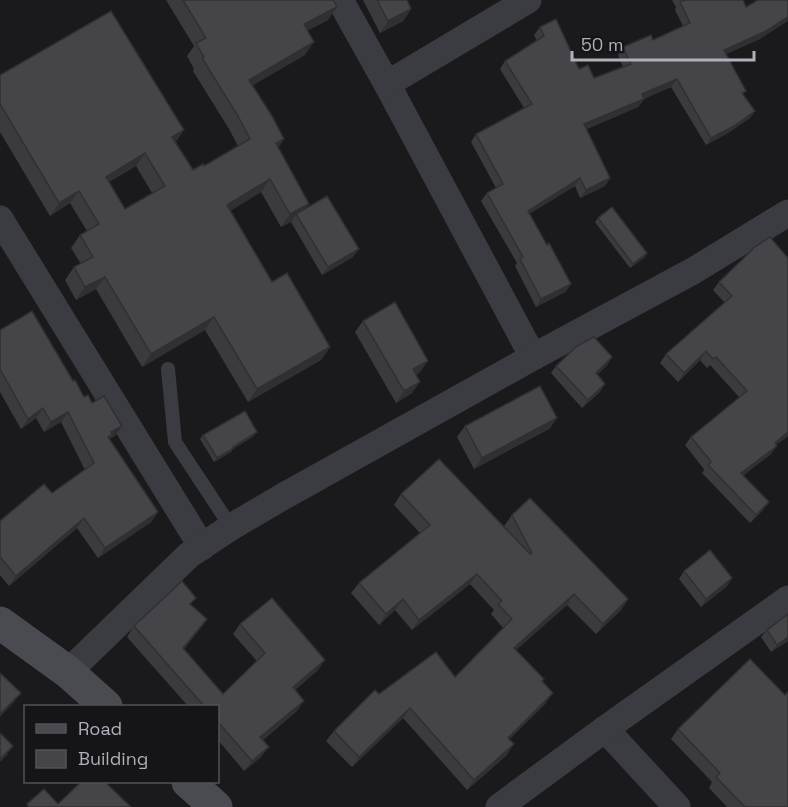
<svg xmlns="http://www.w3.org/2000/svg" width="788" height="807" viewBox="0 0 788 807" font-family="'Space Grotesk',sans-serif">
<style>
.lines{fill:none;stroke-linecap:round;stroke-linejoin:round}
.lane{stroke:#3b3c41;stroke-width:14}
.street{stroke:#3b3c41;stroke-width:27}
.secondary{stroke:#4a4a51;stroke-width:33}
.wall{fill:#3b3b3f;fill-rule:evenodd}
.shaded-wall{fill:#303033}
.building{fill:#454549;stroke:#303033;stroke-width:1.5;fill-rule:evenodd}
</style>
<rect width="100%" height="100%" fill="#1a1a1c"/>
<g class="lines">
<polyline class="lane" points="168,369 175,442 231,527"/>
<g class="street">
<polyline points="340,0 387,84 533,357"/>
<polyline points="387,84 528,0"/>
<polyline points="0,219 202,547"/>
<polyline points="68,672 189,555 231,527 284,496 533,357 693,271 788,213"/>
<polyline points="605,729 677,807"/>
<polyline points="499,807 605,729 788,599"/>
</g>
<g class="secondary">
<polyline points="0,623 68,672 106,706"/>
<polyline points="188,782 216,807"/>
</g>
</g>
<g class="wall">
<path d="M166 0H333L328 20 308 30 305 55 252 85 284 139 278 148 306 209 353 257 322 275 291 222 281 227 261 192 230 211 272 282 330 347 321 360 248 402 205 330 142 367 96 289 76 300 65 280 74 267 81 264 71 248 80 235 87 231 70 203 50 216 0 132V75L184 130 175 142 193 170 204 166 238 146 229 129 193 71 194 69 187 56 194 46ZM136 166 152 193 125 209 109 182Z"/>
<polygon points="363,0 407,0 411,9 403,21 380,33"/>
<polygon points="672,0 743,0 760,39 726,54 746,91 743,94 755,111 750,118 728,133 706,145 671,87 644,99 638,107 587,129 610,178 605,186 580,198 575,186 529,214 547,245 571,284 565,292 536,307 515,266 517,263 481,201 487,193 496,188 471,142 476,134 524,108 500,69 505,61 537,41 534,35 540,27 579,69 594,78 623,67 618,55 623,47 653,40 683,26 675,10 676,7"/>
<polygon points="598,218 645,257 630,268 595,222"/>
<polygon points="752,249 788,258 788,436 776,445 771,454 743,475 763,510 750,523 702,473 704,470 703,468 685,445 691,437 739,397 710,365 707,368 700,360 678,382 660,363 666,354 725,303 713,290 719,282 748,254"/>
<polygon points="363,321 420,372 416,375 412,393 396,403 355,332"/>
<polygon points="0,330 73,381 84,397 92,403 115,436 109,439 158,512 151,522 98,558 77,528 9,586 0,575 0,521 52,493 85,470 61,422 44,432 36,418 21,429 0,392"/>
<polygon points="612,357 607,365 597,375 600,392 582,408 551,373 556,366"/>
<polygon points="557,418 549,429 474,469 457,437 465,426"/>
<polygon points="203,435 254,436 233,449 231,452 214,462 200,439"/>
<polygon points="401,494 506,529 504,526 512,515 628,599 621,610 596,634 567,605 516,650 542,681 546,703 509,739 507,755 467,790 403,718 352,767 326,741 334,731 379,694 455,677 503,628 491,614 494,610 470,584 412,630 395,610 379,625 351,593 359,583 420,533 394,505"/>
<polygon points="684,571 732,578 727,586 701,607 679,579"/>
<polygon points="191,605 207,619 200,629 184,649 223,694 257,661 233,634 240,624 318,670 295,690 297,711 263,740 261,757 244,771 218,740 218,706 188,706 127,637 134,626"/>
<polygon points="767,630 788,641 771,652 761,637"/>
<polygon points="785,695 788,807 727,807 709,788 712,782 671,739 678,729"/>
</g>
<g class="shaded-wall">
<polygon points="337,7 328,20 295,37 304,24"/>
<polygon points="411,9 403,21 380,33 388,21"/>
<polygon points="788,17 788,21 760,39 719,57 724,50"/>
<polygon points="314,42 305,55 240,93 249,80"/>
<polygon points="677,79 671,87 636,102 642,94"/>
<polygon points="644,99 638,107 579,132 584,124"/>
<polygon points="755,111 750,118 728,133 706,145 711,138"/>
<polygon points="184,130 175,143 172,137"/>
<polygon points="284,139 275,152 276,143"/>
<polygon points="145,153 136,166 97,189 106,177"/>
<polygon points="580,178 575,186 522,218 528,211"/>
<polygon points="610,178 605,186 580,198 586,190"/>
<polygon points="270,179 261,192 218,218 227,205"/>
<polygon points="79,191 70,203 50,216 59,203"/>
<polygon points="309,204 300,216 296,214 291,222 281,227 290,214"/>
<polygon points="359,249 353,257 322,275 328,267"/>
<polygon points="647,253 645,257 630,268 633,264"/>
<polygon points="105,277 96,289 76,300 85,287"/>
<polygon points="571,284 565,292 536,307 541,299"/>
<polygon points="214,317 205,330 142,367 151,354"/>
<polygon points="330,347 321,360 248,402 257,389"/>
<polygon points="706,351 700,360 678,382 684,373"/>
<polygon points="612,357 607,365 590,381 596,373"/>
<polygon points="428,361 420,372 405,381 413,369"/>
<polygon points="420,382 412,393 396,403 404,391"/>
<polygon points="605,384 600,392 582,408 588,400"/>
<polygon points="43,408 36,418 21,429 28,419"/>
<polygon points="68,412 61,422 44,432 51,422"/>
<polygon points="557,418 549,429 474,469 482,458"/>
<polygon points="122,426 115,436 108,440 101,447 111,432"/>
<polygon points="257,432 254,436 233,449 231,452 214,462 217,458"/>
<polygon points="788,432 788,436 768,451 775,443"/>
<polygon points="777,446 771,454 735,482 741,473"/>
<polygon points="769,502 763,510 750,523 756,515"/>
<polygon points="158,512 151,522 98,558 105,548"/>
<polygon points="84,518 77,528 9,586 16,576"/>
<polygon points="477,574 470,584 412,630 419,620"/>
<polygon points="732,578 727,586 701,607 706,599"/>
<polygon points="574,594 567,605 506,658 514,648"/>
<polygon points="403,599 395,610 379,625 386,614"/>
<polygon points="628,599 621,610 596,634 603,624"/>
<polygon points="207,619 200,629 176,658 183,648"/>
<polygon points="788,637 788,641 771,652 777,645"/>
<polygon points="325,660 318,670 285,697 293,687"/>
<polygon points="21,693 14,702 0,717 0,714"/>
<polygon points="553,693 546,703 501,748 508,738"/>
<polygon points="304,701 297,711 253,747 260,737"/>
<polygon points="410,708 403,718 352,767 359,757"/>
<polygon points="514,744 507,755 467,790 474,780"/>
<polygon points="13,746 7,755 0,762 0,759"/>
<polygon points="269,747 261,757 244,771 252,761"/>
</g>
<g class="building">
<path d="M183 0H333L337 7 304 24 314 42 249 80 272 116 284 139 276 143 309 204 290 214 270 179 227 205 272 282 287 273 330 347 257 389 214 317 151 354 105 277 85 287 74 267 93 257 80 235 99 224 79 191 59 203 0 104V75L111 11 184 130 172 137 193 170 203 164 204 166 250 139 238 116 202 58 204 57 196 43 206 38ZM145 153 165 186 125 209 106 177Z"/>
<polygon points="377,0 407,0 411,9 388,21"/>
<polygon points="682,0 743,0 746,7 758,0 788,0 788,17 766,31 724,50 746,91 742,93 755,111 734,126 711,138 677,79 642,94 644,99 584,124 610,178 586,190 580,178 528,211 547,245 549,243 571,284 541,299 520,259 523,257 487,193 503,184 476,134 532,104 505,61 544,36 540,27 556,19 579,69 588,65 594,78 631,64 623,47 651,35 653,40 690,23 680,2 683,1"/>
<polygon points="327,196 359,249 328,267 296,214"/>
<polygon points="612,207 647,253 633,264 598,218"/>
<polygon points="770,237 788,258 788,432 775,443 777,446 741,473 769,502 756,515 708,465 711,462 709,459 691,437 747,391 716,357 713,359 706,351 684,373 666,354 732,296 719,282 752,250 752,249"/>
<polygon points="395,302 428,361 413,369 420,382 404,391 363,321"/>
<polygon points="32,311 73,381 75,380 84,397 88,395 92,403 104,396 122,426 111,432 112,435 108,437 158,512 105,548 84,518 16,576 0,557 0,521 44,484 52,493 94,463 68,412 51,422 43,408 28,419 0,369 0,330"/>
<polygon points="594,337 612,357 596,373 605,384 588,400 556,366 577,346"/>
<polygon points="540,386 557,418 482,458 465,426"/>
<polygon points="245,411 257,432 233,447 234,448 217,458 203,435"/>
<polygon points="439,459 530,554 532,553 512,515 530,498 628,599 603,624 574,594 514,648 544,679 542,681 553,693 508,738 514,744 474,780 410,708 359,757 334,731 375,690 379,694 436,652 455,677 512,619 498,604 502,601 477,574 419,620 403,599 386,614 359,583 430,525 401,494"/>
<polygon points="710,550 732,578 706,599 684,571"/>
<polygon points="182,581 196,598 190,604 207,619 183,648 223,694 265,653 240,624 272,598 325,660 293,687 304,701 260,737 269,747 252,761 218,722 218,706 204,706 134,626"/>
<polygon points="788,614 788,637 777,645 767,630"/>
<polygon points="750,659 785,695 788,692 788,807 745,807 716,777 720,773 678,729"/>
<polygon points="0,673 21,693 0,714"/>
<polygon points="0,733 13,746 0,759"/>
<polygon points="81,782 105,782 131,807 29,807 27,804 44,789 58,804"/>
</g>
<rect x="24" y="705" width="195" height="78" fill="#151517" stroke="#525358" stroke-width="1.5"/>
<rect x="36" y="724" width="30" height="9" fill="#4a4a51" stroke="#525358" stroke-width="1.5"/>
<text x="78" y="735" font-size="18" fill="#aeb0ba">Road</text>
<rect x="36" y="750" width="30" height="18" fill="#454549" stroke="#525358" stroke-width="1.5"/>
<text x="78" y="765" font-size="18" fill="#aeb0ba">Building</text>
<path d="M572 51v9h182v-9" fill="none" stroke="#aeb0ba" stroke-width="3"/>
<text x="581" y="51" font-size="18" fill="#aeb0ba" stroke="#151517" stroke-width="4.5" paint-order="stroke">50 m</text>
</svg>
